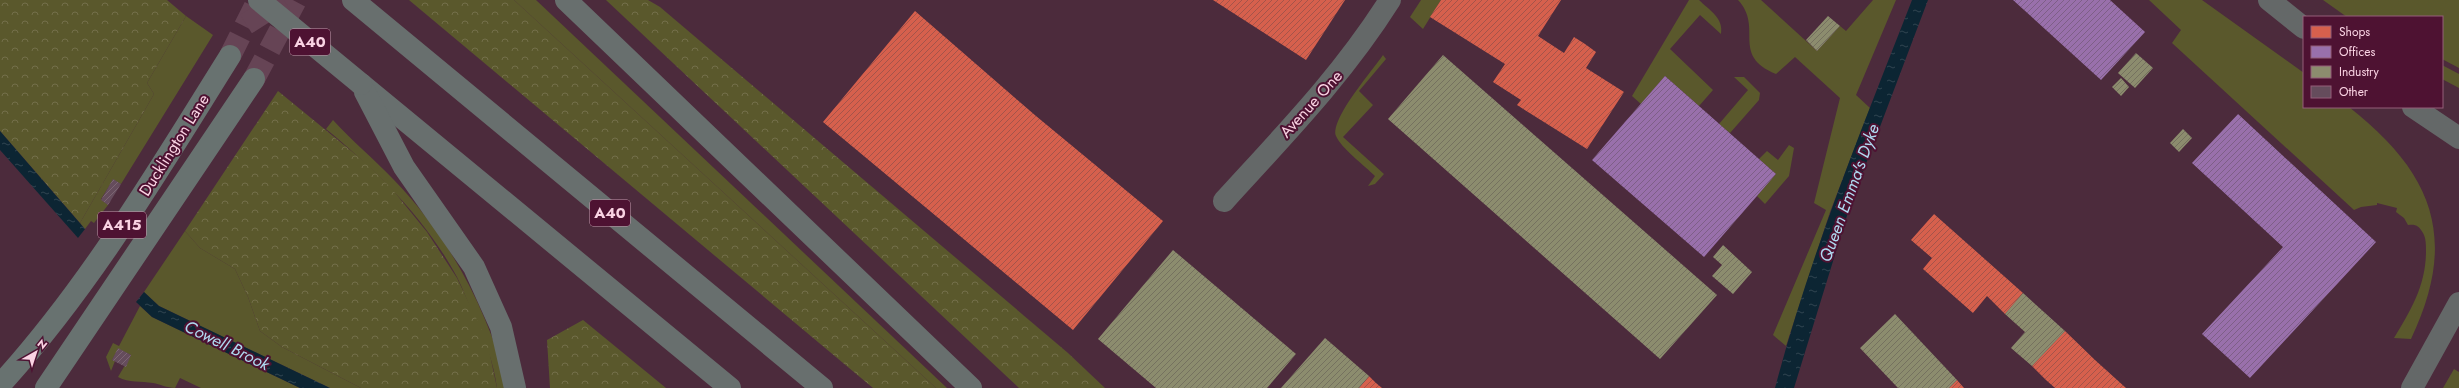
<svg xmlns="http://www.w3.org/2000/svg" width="2459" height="388" viewBox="0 0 2459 388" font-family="Jost,sans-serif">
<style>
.green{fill:#5a582c}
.forest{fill:url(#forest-crowns)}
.water{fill:url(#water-ripples)}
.shops{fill:url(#shops-hatch)}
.offices{fill:url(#offices-hatch)}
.industry{fill:url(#industry-hatch)}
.building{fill:url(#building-hatch)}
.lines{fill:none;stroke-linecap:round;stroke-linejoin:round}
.primary-tunnel{stroke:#645;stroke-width:22;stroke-dasharray:22 11;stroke-linecap:butt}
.trunk-tunnel{stroke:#645;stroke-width:22;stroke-dasharray:22 11;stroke-linecap:butt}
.minor{stroke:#646868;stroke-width:22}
.tertiary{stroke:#646868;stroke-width:22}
.primary{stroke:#687270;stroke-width:22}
.trunk{stroke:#686f6e;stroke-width:22}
.trunk-bridge{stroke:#686f6e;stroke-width:22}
.labels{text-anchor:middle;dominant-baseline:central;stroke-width:4;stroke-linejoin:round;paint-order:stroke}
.shield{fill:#4e1232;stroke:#c699ae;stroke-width:1}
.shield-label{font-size:15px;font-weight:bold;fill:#fad3e3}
.street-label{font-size:16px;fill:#fad3e3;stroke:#4e1232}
.water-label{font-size:17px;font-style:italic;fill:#afdaf1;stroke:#4e1232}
</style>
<defs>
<pattern id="forest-crowns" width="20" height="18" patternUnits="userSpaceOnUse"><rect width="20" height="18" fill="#5a582c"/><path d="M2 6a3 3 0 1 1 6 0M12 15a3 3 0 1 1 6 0" fill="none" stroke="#736f4a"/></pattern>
<pattern id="water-ripples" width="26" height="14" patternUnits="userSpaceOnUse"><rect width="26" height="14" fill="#0c2533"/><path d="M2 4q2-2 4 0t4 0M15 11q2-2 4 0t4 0" fill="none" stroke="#304450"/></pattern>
<pattern id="shops-hatch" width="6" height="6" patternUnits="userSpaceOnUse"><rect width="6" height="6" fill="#d6604d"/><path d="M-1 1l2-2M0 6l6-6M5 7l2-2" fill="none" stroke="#a5544a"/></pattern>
<pattern id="offices-hatch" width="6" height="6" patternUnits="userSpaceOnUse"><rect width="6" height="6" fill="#9970ab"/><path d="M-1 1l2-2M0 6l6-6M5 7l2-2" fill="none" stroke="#7e5f87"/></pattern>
<pattern id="industry-hatch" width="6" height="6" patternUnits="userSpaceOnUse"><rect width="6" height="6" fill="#8c8c6e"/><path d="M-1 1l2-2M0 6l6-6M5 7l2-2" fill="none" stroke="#75715f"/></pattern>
<pattern id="building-hatch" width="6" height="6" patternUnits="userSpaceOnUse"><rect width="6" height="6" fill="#654c5c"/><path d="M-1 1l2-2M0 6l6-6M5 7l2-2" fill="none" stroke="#7c6573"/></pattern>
</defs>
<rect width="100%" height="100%" fill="#4c2b3c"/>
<g class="green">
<polygon points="514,0 536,0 947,388 936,388"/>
<polygon points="1421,0 1441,0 1423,29 1410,17"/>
<path d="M1689 0H1699C1709 10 1724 18 1721 34L1700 15 1670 49 1713 90 1699 106 1665 76 1641 104 1632 96Z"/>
<path d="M1738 0H1761L1817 51 1840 26 1846 31 1873 0H1896L1856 95 1870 108 1830 212 1786 346 1773 335 1826 210 1814 203 1840 98 1795 57 1776 74C1730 55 1764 28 1738 0Z"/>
<path d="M2149 0H2202L2304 73V107H2349C2433 173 2459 238 2411 339L2394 338C2411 310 2426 285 2426 251 2426 245 2426 238 2423 233 2419 226 2416 224 2408 225L2404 218 2396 212 2397 208 2377 203V205L2361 207 2354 210 2172 43 2181 30Z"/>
<polygon points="2323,0 2459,0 2459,68 2442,59 2442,17 2347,17"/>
<polygon points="186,16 213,35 121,184 113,180 101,199 108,205 94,223 91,221 85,229 80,223 154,94 147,83"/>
<path d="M1383 55 1386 59 1359 91 1373 105 1343 137 1384 174 1375 184 1368 186 1375 176C1365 166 1341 148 1336 136 1330 119 1373 70 1383 55Z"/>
<polygon points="2442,65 2459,74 2459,88 2442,79"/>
<polygon points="1734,77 1744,77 1760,93 1759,100 1730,133 1719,124 1748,90"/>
<path d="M333 120C352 141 374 159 394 180 450 238 488 310 508 388H497C493 359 485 342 474 316 468 303 463 289 457 277 426 219 376 170 326 129Z"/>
<polygon points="1789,145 1794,148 1789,176 1765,204 1757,196 1776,174 1759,159 1767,151 1778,160"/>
<polygon points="185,231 200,248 235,269 248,297 260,331 282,347 361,388 330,388 159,306 144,292"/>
<path d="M140 306 152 317 300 388H201L180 378 175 388C167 388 160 384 153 383 141 381 129 383 118 377L131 355 118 349 112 360 115 361 111 371 106 357 113 343 119 346Z"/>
<polygon points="2454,369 2459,372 2459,388 2443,388"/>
</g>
<g class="forest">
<polygon points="0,0 167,0 186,16 147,83 154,94 80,223 0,131"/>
<polygon points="409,0 514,0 936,388 873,388"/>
<polygon points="606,0 648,0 660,7 1068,353 1105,388 1019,388"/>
<polygon points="278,91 366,163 392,189 427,232 457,278 487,341 497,388 361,388 282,347 260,331 248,297 235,269 200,248 185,231"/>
<polygon points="583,320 666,388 550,388 547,340"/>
</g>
<g class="water">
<path d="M1912 0H1928L1850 206 1794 388H1775C1810 255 1862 128 1912 0Z"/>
<polygon points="0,131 85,229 78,238 0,150"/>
<polygon points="144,292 159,306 330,388 300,388 152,317 136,302"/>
</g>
<g class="shops">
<polygon points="1213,0 1345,0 1306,60"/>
<polygon points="1441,0 1561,0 1538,36 1564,53 1574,37 1585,44 1596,52 1586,68 1624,92 1587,149 1517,105 1521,100 1493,82 1505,64 1430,17"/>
<polygon points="915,11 1036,116 1163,221 1073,330 823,122"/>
<polygon points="1934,214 2023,293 2005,314 1987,296 1973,313 1923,269 1932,258 1911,240"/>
<polygon points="2065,331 2095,360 2126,388 2055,388 2046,380 2032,366"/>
<polygon points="1369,376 1376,383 1382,388 1359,388"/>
<polygon points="1957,380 1964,388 1949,388"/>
</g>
<g class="offices">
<polygon points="2013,0 2110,0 2145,32 2101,80"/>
<polygon points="1665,76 1776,174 1704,257 1592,160"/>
<polygon points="2238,114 2376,242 2250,378 2202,334 2283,247 2192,163"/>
</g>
<g class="industry">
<polygon points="1828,16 1840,26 1817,51 1806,40"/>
<polygon points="2136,53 2153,68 2135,88 2118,73"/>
<polygon points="1443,55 1717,295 1660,359 1388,119"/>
<polygon points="2121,78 2129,87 2121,96 2112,87"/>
<polygon points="2183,129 2192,138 2179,152 2170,143"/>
<polygon points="1723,245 1752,272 1733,294 1712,276 1722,265 1713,257"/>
<polygon points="1173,250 1296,354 1267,388 1156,388 1098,339"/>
<polygon points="2023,293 2065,331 2032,366 2011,348 2025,332 2005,314"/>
<polygon points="1895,314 1957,380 1949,388 1898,388 1860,348"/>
<polygon points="1325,338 1369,376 1359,388 1281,388"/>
</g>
<g class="building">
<polygon points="113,179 121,184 108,205 101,200"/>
<polygon points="118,348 131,355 126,367 112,360"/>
</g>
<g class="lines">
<g class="primary-tunnel">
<polyline points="230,56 258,0"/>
<polyline points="254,79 296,0"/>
</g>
<polyline class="trunk-tunnel" points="246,24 284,0"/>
<g class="minor">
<path d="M1224 201C1284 135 1342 76 1390 0"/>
<polyline points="2412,388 2459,303"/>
</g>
<g class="tertiary">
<polyline points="2269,0 2304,28"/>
<polyline points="2413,107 2459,138"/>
</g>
<g class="primary">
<path d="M0 385C91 285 159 169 230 56"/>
<polyline points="46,388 254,79"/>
</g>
<g class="trunk">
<polyline points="353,0 822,388"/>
<polyline points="566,0 971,388"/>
<polyline points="361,84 730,388"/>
<polyline points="365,92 404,167 474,267 501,327 515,388"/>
</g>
<polyline class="trunk-bridge" points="259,0 361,84"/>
</g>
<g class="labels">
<g class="shield">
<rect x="290" y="29" width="40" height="26" rx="3"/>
<rect x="590" y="200" width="40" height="26" rx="3"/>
<rect x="98" y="212" width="48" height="26" rx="3"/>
</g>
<g class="shield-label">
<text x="310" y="42">A40</text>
<text x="610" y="213">A40</text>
<text x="122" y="225">A415</text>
</g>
<g class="street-label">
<text transform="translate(1311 104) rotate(-48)">Avenue One</text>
<text transform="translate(174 145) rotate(-58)">Ducklington Lane</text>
</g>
<g class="water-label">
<text transform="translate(1849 193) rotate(-70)">Queen Emma's Dyke</text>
<text transform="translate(227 345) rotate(26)">Cowell Brook</text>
</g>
</g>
<rect x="2303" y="16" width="140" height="92" fill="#4e1232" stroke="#935f79"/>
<rect x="2311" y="26" width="20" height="12" fill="#d6604d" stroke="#935f79"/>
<text x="2339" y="36" font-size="12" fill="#fad3e3">Shops</text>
<rect x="2311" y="46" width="20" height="12" fill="#9970ab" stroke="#935f79"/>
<text x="2339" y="56" font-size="12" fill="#fad3e3">Offices</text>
<rect x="2311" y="66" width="20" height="12" fill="#8c8c6e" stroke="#935f79"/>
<text x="2339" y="76" font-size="12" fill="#fad3e3">Industry</text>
<rect x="2311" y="86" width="20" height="12" fill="#654c5c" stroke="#935f79"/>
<text x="2339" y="96" font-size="12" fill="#fad3e3">Other</text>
<g transform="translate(36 352) rotate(39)" stroke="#4e1232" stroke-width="3" paint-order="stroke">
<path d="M0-3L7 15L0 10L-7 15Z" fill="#fad3e3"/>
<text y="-6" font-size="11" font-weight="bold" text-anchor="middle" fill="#fad3e3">N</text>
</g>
</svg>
